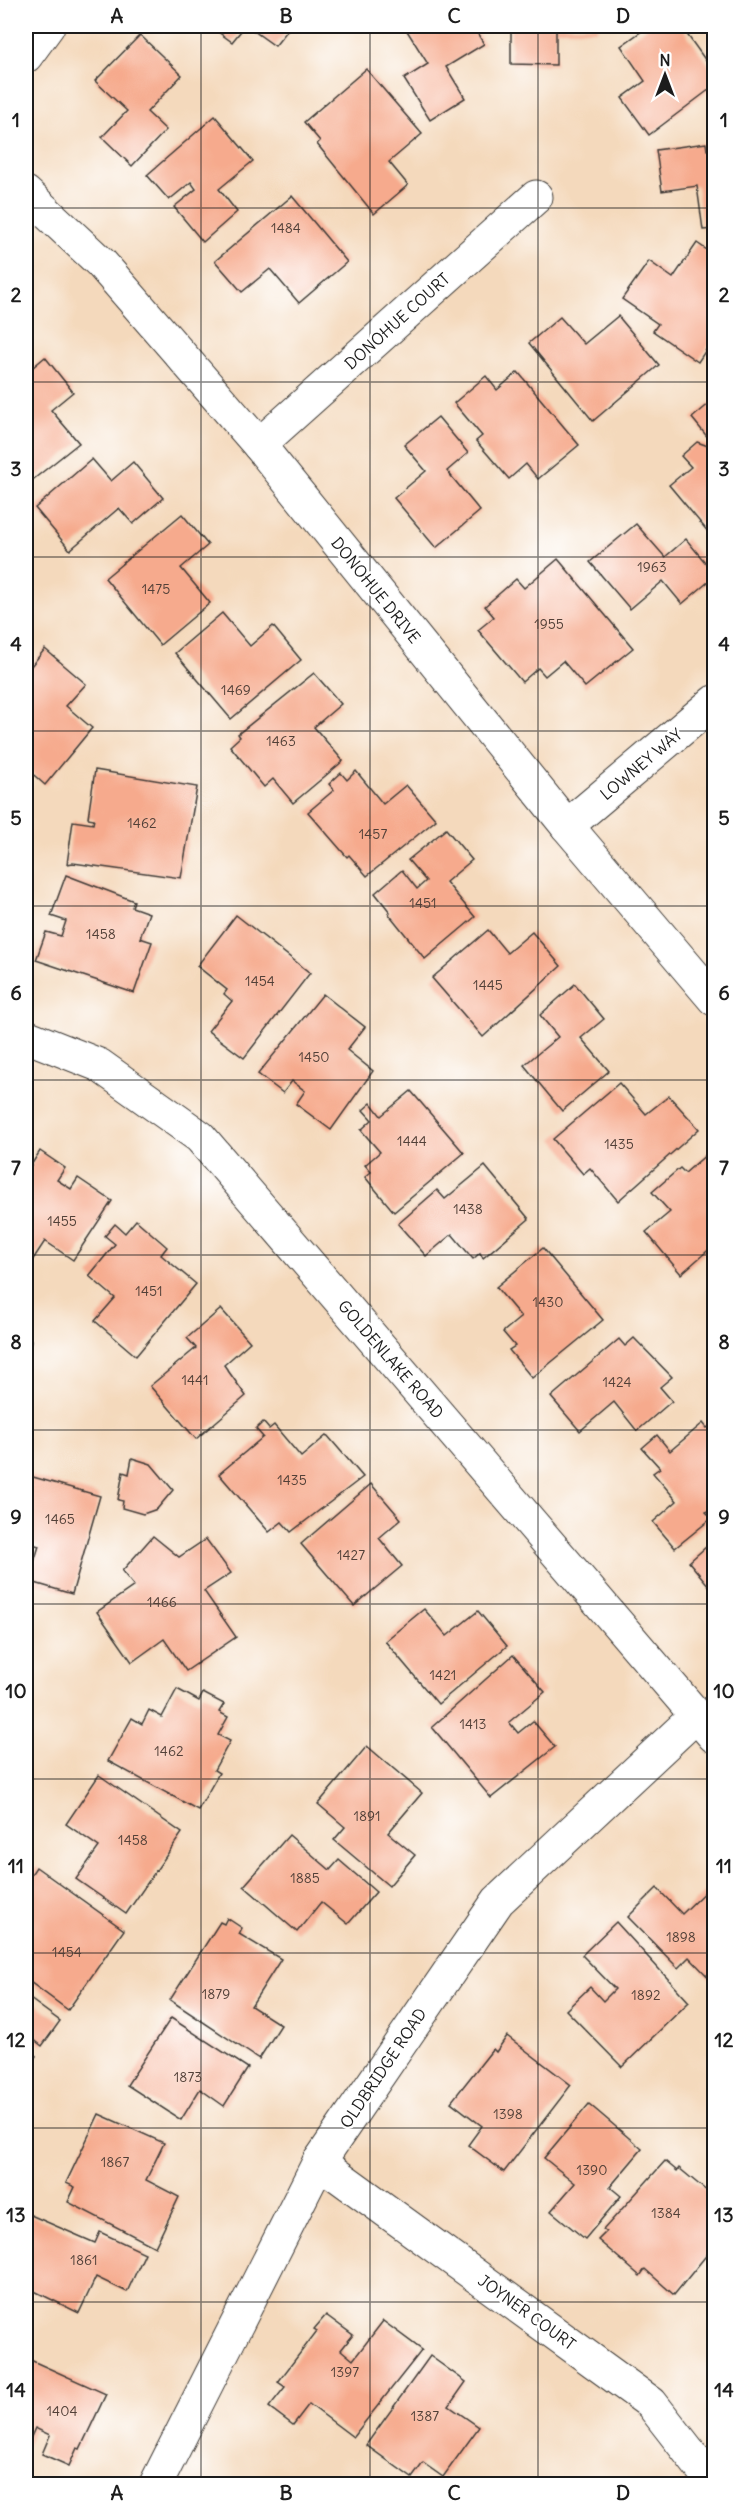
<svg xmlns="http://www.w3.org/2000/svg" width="740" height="2510" viewBox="0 0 740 2510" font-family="Delius,sans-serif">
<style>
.building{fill:#f6aa8d}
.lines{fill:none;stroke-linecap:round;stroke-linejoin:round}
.minor-casing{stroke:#3c3834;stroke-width:35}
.minor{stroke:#fff;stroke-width:33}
.grid{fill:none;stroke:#1c1c1c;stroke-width:1.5;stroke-opacity:0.55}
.labels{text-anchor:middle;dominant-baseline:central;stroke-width:5;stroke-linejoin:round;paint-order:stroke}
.number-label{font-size:14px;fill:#524038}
.street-label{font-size:16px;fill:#1c1c1c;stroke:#fff}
.neatline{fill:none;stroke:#1c1c1c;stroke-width:2}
.grid-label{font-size:20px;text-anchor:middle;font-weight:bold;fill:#1c1c1c}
</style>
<rect width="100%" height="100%" fill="#fff"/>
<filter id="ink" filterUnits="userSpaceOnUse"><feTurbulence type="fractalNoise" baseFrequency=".0167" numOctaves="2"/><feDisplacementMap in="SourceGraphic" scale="12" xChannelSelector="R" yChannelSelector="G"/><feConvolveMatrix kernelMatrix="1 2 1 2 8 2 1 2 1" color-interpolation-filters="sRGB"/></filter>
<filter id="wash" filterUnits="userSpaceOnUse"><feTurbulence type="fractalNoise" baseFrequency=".008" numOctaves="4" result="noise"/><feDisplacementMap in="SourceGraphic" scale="24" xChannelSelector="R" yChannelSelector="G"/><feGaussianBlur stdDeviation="1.35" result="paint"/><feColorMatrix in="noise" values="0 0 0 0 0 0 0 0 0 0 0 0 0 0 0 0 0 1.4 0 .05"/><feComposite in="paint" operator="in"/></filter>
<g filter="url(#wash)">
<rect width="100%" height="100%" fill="#f4d9bc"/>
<g id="blocks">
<g class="building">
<polygon points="210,26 245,26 232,42"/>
<polygon points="247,26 291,26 275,46"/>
<polygon points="404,26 473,26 484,44 446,67 465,98 430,120 404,79 428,64"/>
<polygon points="511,26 598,26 597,30 556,30 556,65 511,64"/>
<polygon points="649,26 681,26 714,72 714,86 649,135 622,98 645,81 621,46"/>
<polygon points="140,35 182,75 147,112 166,130 132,166 102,137 127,111 95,81"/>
<polygon points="366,69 422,134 389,162 408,185 374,214 317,144 320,141 304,122"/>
<polygon points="215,116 253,161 219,189 237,212 203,242 174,207 196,189 191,182 169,200 147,175"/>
<polygon points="706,143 707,150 714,149 714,229 703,230 697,186 662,191 656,150"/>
<polygon points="292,196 347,262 299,303 270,269 242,292 215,261"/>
<polygon points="697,243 714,255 714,338 698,362 653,331 658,324 622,299 649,261 673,278"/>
<polygon points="618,316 659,365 593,421 529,343 560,317 584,344"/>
<polygon points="45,357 73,392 51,410 79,443 30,482 26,476 26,411 28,409 26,406 26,373"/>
<polygon points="518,372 579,445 538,479 526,464 509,479 476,441 482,436 454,403 486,376 497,390"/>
<polygon points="711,402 714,406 714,435 709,439 692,418"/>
<polygon points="438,417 468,453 447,471 480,511 436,548 394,498 426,471 404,445"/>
<polygon points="697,442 708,446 711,450 714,447 714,539 669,485 691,467 681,456"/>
<polygon points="92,459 111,481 133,462 163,498 133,524 119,508 70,550 35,508"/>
<polygon points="182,514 208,545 181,568 210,603 160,645 105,578"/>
<polygon points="636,524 665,557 686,539 714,573 714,577 682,604 663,581 630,609 590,562"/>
<polygon points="558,559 633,648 585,687 563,661 545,676 538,668 522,682 478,630 494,617 485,606 516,579 524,588"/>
<polygon points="222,613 250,646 273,626 301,660 231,719 175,653"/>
<polygon points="45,649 86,684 66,706 92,728 45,785 26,768 26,672"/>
<polygon points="314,673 341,704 314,727 343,761 293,803 273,779 264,787 230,746 240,737 238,734"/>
<polygon points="95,770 197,787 181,878 73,863 67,864 73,821 93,824 94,819 88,818"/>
<polygon points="356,771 383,804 406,785 436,820 367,876 349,855 347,857 308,812 334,790 329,784 341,773 347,780"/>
<polygon points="446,829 472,860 446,882 475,917 425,959 388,913 390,912 375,893 402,870 417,889 426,881 408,860"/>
<polygon points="66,875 134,901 132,907 149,913 140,938 152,942 134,993 36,960 46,932 61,936 66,921 51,916"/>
<polygon points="236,915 310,973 244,1058 208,1031 232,1001 224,994 227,990 197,966"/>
<polygon points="488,930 507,953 532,932 561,966 483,1037 432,978"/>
<polygon points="575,984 604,1019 581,1038 609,1071 562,1111 524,1065 558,1037 540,1015"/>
<polygon points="323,994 365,1027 347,1050 373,1071 331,1130 296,1104 305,1091 292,1081 283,1093 258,1074"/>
<polygon points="619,1083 646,1114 669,1096 699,1129 618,1201 590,1168 583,1174 553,1139"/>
<polygon points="411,1091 464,1153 394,1212 365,1177 371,1172 365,1165 380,1152 361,1130 372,1120 363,1110 371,1103 381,1116"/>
<polygon points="714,1148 714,1245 681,1274 646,1232 670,1212 652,1192 680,1168 685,1173"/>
<polygon points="40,1151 65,1168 57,1180 71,1189 78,1178 112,1201 73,1260 45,1241 28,1267 26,1265 26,1173"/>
<polygon points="485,1166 529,1219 483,1258 480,1253 473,1259 452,1234 426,1256 398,1224 437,1190 445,1199"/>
<polygon points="136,1220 167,1247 161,1255 196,1284 136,1356 95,1321 115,1298 89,1276 115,1244 105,1236 115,1224 125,1233"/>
<polygon points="543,1248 603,1320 532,1378 509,1350 515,1346 503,1332 521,1317 496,1287"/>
<polygon points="221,1309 250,1342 224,1365 246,1396 196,1439 150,1386 196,1348 187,1338"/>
<polygon points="26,1337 31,1340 29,1354 26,1355"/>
<polygon points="634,1338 672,1377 660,1387 672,1401 637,1431 614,1402 580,1431 551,1397 619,1339 625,1346"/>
<polygon points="263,1422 269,1429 274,1425 301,1457 327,1435 363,1477 291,1532 282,1522 269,1532 219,1474 263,1437 256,1429"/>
<polygon points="703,1423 707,1428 712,1425 714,1428 714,1505 706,1512 712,1518 675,1548 653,1522 677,1501 653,1473 660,1468 642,1448 657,1435 670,1451"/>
<polygon points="132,1458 151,1464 173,1490 157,1509 143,1514 122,1508 123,1501 118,1500 123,1472 129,1474"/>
<polygon points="26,1475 100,1496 72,1594 28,1581 39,1546 26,1542"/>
<polygon points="371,1484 401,1519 379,1538 402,1566 354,1606 301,1544"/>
<polygon points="153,1536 179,1557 206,1539 231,1573 204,1591 236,1637 186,1671 164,1639 132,1662 97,1612 134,1586 122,1571"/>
<polygon points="714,1540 714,1592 689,1562"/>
<polygon points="424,1609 447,1636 478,1611 507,1646 438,1704 385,1641"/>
<polygon points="513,1655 545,1692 509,1722 518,1733 533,1721 555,1747 491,1798 432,1727"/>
<polygon points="177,1689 199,1701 203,1693 224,1704 219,1712 228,1717 218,1735 230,1741 214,1770 219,1773 198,1810 108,1761 132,1718 142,1724 149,1710 162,1717"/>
<polygon points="367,1746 422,1793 388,1833 415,1855 389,1886 334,1840 345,1827 318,1804"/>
<polygon points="99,1775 182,1833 126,1914 76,1879 99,1847 66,1824"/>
<polygon points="289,1835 330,1870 339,1860 376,1892 348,1924 321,1902 297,1932 244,1886"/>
<polygon points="36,1867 124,1930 68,2010 26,1979 26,1882"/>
<polygon points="714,1883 714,1983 689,1957 678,1968 628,1917 657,1888 682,1914"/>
<polygon points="227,1918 242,1928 239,1934 281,1959 251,2006 281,2025 259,2059 170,2000 220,1922 224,1924"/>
<polygon points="616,1922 689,2002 622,2067 566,2010 590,1987 603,2001 615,1989 582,1955"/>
<polygon points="26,1996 60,2021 42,2046 28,2035 26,2038"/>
<polygon points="171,2018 248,2068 224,2106 200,2089 181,2120 127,2085"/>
<polygon points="507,2036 571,2085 504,2172 468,2145 482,2126 451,2102 493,2049 496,2052"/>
<polygon points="26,2048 36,2056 26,2070"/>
<polygon points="589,2104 642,2149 610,2187 621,2196 585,2239 551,2211 575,2183 544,2158"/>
<polygon points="99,2114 164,2143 146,2180 179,2197 155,2247 68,2202 75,2187 66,2183"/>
<polygon points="665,2161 677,2171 679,2168 714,2197 714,2246 674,2295 645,2269 640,2276 598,2240 606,2232 603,2230"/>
<polygon points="26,2213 95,2243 100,2232 145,2253 127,2292 96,2277 79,2313 26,2287 26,2263 28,2257 26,2256"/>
<polygon points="326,2315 353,2335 341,2350 353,2360 383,2321 422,2350 353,2437 309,2404 293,2425 269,2407 285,2387 278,2382 317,2331 314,2329"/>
<polygon points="430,2356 466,2382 449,2406 479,2427 443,2477 423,2463 412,2478 366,2445"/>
<polygon points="26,2358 106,2394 80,2449 77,2448 69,2466 42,2454 50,2435 35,2428 26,2448"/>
</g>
</g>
</g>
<g filter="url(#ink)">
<use href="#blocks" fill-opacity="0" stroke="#3c3834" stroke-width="1.5"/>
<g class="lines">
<defs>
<g id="minor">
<polyline points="26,56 48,26"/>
<polyline points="26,193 101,263 259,445 567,826 714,999"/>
<polyline points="259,445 536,197"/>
<polyline points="567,826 714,702"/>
<polyline points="26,1036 99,1065 200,1137 714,1736"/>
<polyline points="319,2162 651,2403 714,2484"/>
<polyline points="156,2484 319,2162 498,1901 697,1715"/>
</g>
</defs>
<use href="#minor" class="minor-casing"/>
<use href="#minor" class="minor"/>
</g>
</g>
<path class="grid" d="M201 26V2484M370 26V2484M538 26V2484M26 208H714M26 382H714M26 557H714M26 731H714M26 906H714M26 1080H714M26 1255H714M26 1430H714M26 1604H714M26 1779H714M26 1953H714M26 2128H714M26 2302H714"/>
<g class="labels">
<g class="number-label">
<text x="286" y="228">1484</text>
<text x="652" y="567">1963</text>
<text x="156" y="589">1475</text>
<text x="549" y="624">1955</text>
<text x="236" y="690">1469</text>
<text x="281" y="741">1463</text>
<text x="142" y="823">1462</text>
<text x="373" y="834">1457</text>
<text x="423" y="903">1451</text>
<text x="101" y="934">1458</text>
<text x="260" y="981">1454</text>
<text x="488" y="985">1445</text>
<text x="314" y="1057">1450</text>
<text x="412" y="1141">1444</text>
<text x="619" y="1144">1435</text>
<text x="468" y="1209">1438</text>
<text x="62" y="1221">1455</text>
<text x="149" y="1291">1451</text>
<text x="548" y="1302">1430</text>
<text x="195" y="1380">1441</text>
<text x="617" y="1382">1424</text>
<text x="292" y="1480">1435</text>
<text x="60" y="1519">1465</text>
<text x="351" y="1555">1427</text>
<text x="162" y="1602">1466</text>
<text x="443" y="1675">1421</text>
<text x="473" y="1724">1413</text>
<text x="169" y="1751">1462</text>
<text x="367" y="1816">1891</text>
<text x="133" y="1840">1458</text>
<text x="305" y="1878">1885</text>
<text x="681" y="1937">1898</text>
<text x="67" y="1952">1454</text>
<text x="216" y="1994">1879</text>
<text x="646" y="1995">1892</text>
<text x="188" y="2077">1873</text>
<text x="508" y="2114">1398</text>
<text x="115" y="2162">1867</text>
<text x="592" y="2170">1390</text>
<text x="666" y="2213">1384</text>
<text x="84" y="2260">1861</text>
<text x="345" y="2372">1397</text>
<text x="62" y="2411">1404</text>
<text x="425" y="2416">1387</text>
</g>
<g class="street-label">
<text transform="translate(397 321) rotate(-42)">DONOHUE COURT</text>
<text transform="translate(376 590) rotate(51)">DONOHUE DRIVE</text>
<text transform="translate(641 764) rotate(-40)">LOWNEY WAY</text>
<text transform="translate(391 1359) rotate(49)">GOLDENLAKE ROAD</text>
<text transform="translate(383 2068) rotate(-56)">OLDBRIDGE ROAD</text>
<text transform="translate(527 2312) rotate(36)">JOYNER COURT</text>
</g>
</g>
<rect width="740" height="2510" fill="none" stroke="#fff" stroke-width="66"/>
<g transform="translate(665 75)" stroke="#ffffff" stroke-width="4.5" paint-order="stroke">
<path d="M0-4.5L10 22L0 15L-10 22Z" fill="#1c1c1c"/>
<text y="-9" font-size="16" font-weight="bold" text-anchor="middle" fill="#1c1c1c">N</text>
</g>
<rect x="33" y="33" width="674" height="2444" class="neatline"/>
<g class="grid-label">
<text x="117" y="23">A</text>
<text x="286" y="23">B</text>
<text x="454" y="23">C</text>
<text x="623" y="23">D</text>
<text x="16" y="127">1</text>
<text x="724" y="127">1</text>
<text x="16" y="302">2</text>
<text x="724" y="302">2</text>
<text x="16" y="476">3</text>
<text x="724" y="476">3</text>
<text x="16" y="651">4</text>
<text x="724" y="651">4</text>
<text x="16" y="825">5</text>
<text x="724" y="825">5</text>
<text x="16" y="1000">6</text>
<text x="724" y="1000">6</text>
<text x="16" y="1175">7</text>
<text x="724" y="1175">7</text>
<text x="16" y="1349">8</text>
<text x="724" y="1349">8</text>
<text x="16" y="1524">9</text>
<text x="724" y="1524">9</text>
<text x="16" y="1698">10</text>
<text x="724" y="1698">10</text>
<text x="16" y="1873">11</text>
<text x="724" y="1873">11</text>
<text x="16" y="2047">12</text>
<text x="724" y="2047">12</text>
<text x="16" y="2222">13</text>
<text x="724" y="2222">13</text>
<text x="16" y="2397">14</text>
<text x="724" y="2397">14</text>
<text x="117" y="2500">A</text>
<text x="286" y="2500">B</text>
<text x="454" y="2500">C</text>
<text x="623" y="2500">D</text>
</g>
</svg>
